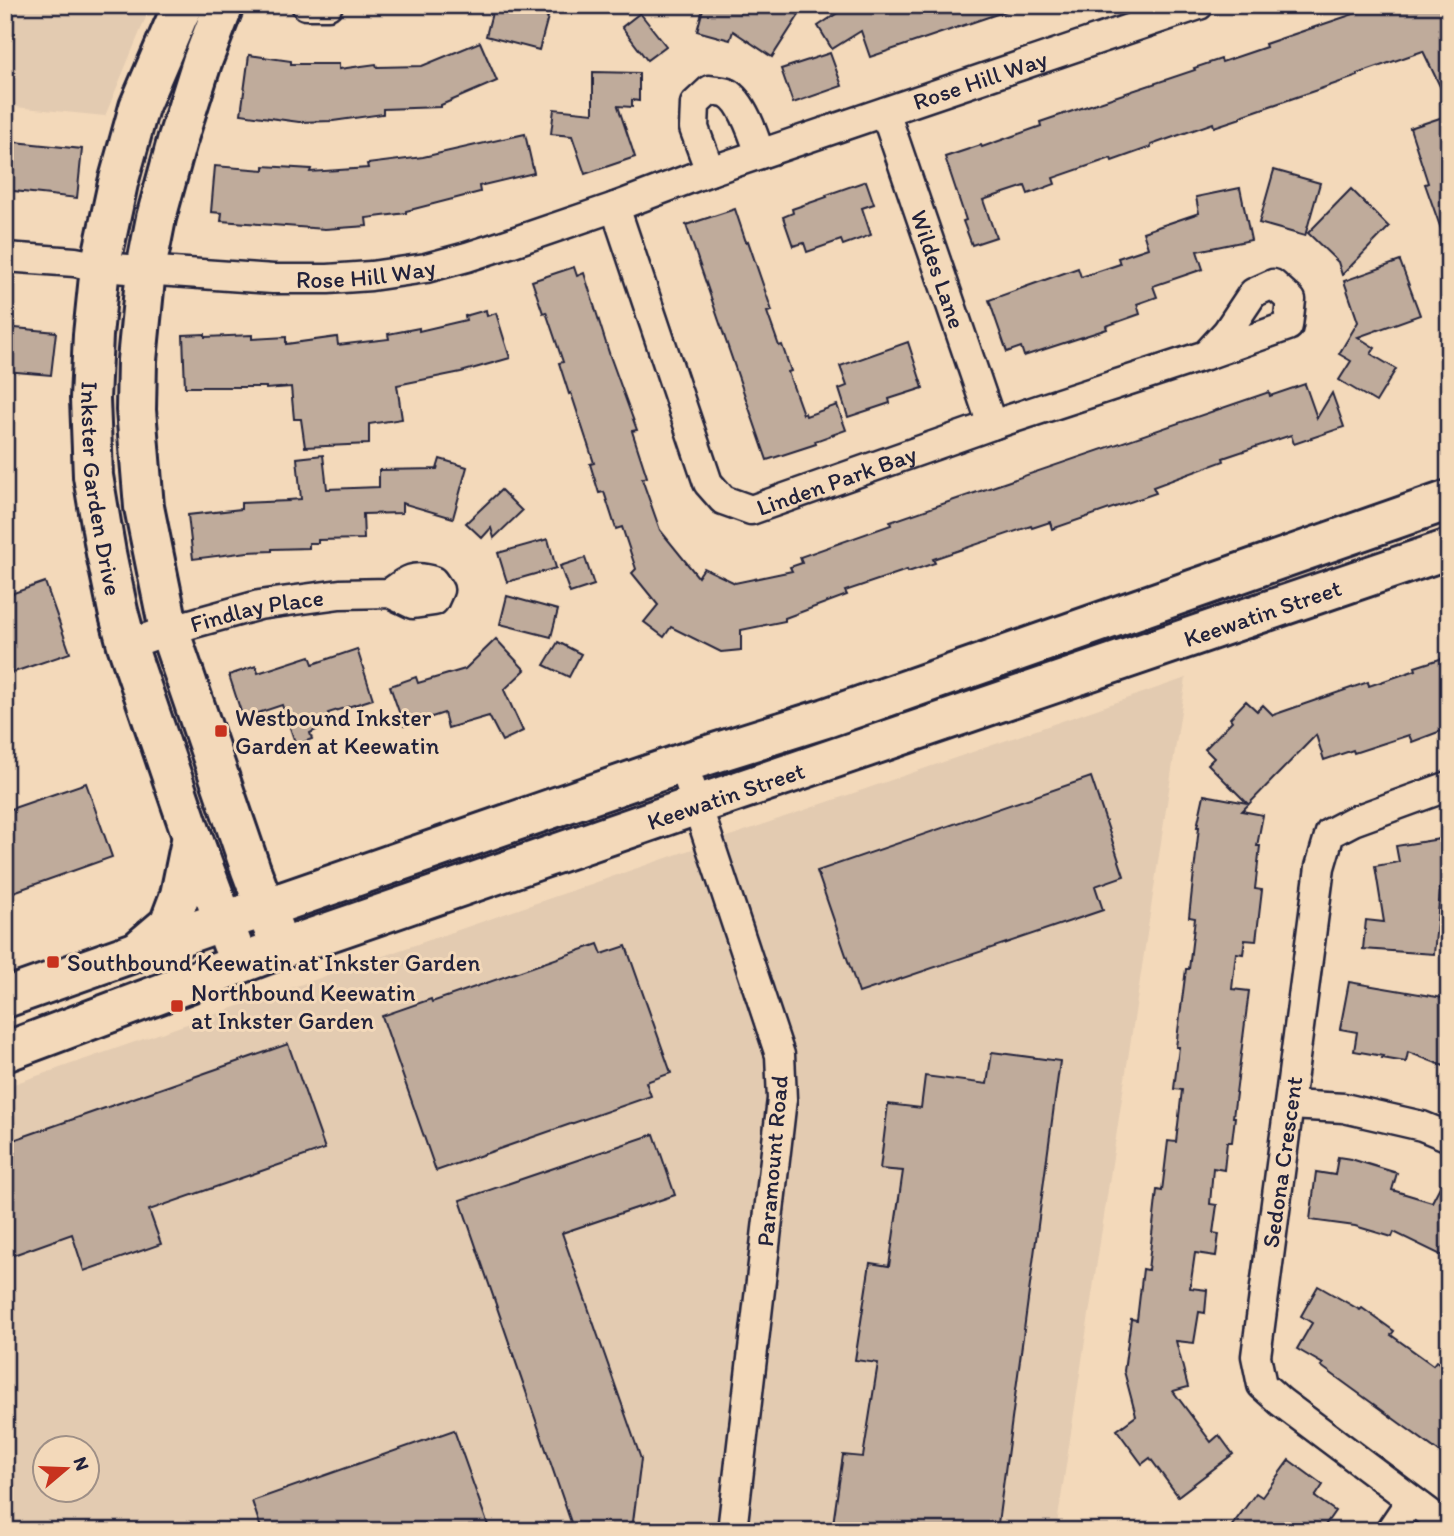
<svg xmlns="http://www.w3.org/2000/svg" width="1454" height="1536" viewBox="0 0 1454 1536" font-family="Itim,sans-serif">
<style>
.built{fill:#e3cbb1;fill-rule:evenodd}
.building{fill:#bfab9b;stroke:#22223b;stroke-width:2}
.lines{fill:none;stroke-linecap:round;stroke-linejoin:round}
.street-casing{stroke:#22223b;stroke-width:33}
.secondary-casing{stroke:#22223b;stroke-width:44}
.street{stroke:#f3d9ba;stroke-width:28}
.secondary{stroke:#f3d9ba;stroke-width:38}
.poi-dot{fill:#c8321e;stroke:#f3d9ba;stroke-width:2.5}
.labels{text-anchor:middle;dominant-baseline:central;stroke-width:6;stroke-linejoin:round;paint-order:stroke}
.street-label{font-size:24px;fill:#22223b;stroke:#f3d9ba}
.poi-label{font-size:24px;fill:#22223b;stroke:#f3d9ba;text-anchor:start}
</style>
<rect width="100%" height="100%" fill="#f3d9ba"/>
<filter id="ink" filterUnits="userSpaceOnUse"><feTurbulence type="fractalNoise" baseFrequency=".0143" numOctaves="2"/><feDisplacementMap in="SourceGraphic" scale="14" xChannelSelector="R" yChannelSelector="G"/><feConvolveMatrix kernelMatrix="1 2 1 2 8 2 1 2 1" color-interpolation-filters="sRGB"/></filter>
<g filter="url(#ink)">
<g class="built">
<polygon points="5,5 151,5 105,116 5,106"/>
<path d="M1186 678 1056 1531H5V1087ZM46 1448H88V1490H46Z"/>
</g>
<g class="building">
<polygon points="494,5 520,5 519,9 548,17 539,50 486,36"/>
<polygon points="704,5 784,5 799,15 772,57 733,31 730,40 697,31"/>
<polygon points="853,5 1011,5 1012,9 870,57 861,31 832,49 818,26 848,6"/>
<polygon points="1380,5 1449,5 1449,105 1423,51 1357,74 1358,76 1241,116 1241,118 1214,127 1213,123 1151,145 1151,147 1112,161 1111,158 1053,178 1055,184 1028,194 1025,186 983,200 996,237 972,245 963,221 966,220 945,157 981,145 982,147 1041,126 1040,122 1195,70 1194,68 1221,59 1222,62 1266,47 1265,44"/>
<polygon points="640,13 666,46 647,60 622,27"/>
<polygon points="480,42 497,81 441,105 441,107 383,109 383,114 333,121 299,122 241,114 249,55 291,61 291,64 339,64 339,69 376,64 377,67 422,66"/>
<polygon points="830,53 842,86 793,103 781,69"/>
<polygon points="593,72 639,73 639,101 632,100 632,107 618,106 635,157 585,174 572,136 551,134 554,109 593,113"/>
<polygon points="1449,115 1449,242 1446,243 1425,184 1428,183 1410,128"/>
<polygon points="525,134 534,173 479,186 480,192 406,211 406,213 366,218 367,226 325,229 221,221 222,213 211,212 215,166 264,170 264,166 311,169 310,172 368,168 367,164 423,157"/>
<polygon points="5,141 82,149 77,198 5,190"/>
<polygon points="1274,170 1320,183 1305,236 1259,223"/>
<polygon points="866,181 874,204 862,208 871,235 843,245 841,240 807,252 804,243 793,246 783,217 793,213 792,209 827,197 826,195"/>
<polygon points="1240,188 1251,240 1197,251 1203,269 1153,286 1157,297 1137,304 1140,314 1106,326 1107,329 1024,356 1021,347 1007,352 989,300 1078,268 1081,277 1120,264 1118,258 1148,248 1143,232 1199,213 1196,197"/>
<polygon points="1351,189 1389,227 1342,275 1338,262 1308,233"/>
<polygon points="735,209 746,242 748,241 772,311 767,312 779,346 782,345 791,371 788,372 803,414 805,413 806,416 837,405 846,430 815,441 816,444 767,460 686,225"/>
<polygon points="1400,261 1420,315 1358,337 1375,348 1371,354 1396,369 1376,402 1339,380 1351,361 1339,354 1358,322 1344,281"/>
<polygon points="574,267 577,276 584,273 610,356 637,430 632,431 647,477 642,479 660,530 698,577 704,568 735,583 792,571 790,567 802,563 800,557 891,525 890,522 1269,392 1270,396 1305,384 1317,418 1332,393 1344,427 1294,444 1291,435 1223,458 1224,461 1153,487 1156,493 1052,529 1050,522 1032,528 1031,526 933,559 935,563 908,572 907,570 845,591 847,595 785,618 785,621 741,630 741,650 721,652 671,627 664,637 644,622 658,605 632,573 636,569 622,527 616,529 604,492 599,493 590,464 594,463 571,393 569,394 559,363 563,362 546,312 543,313 532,281"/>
<polygon points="486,310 487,316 496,313 510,358 461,372 397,385 402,419 369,424 369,444 305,447 301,419 294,419 291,387 266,389 266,387 185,387 183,335 205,334 205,337 252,335 252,339 286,337 286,344 337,337 338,345 389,339 388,334 419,328 419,331 466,320 465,316"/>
<polygon points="5,327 56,332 51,375 5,371"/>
<polygon points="908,342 923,388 889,399 890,403 848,417 839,389 847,386 840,366"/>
<polygon points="323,455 327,489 379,487 379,470 437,469 440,459 467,467 453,518 402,503 402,513 363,514 364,539 318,540 318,543 309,543 309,548 272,549 272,551 248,552 193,559 188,515 241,509 241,503 288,501 287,500 301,499 297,458"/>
<polygon points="501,490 522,511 494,538 491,528 482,538 466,523"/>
<polygon points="548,539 556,568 507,582 498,553"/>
<polygon points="585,558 594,585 570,593 560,566"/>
<polygon points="45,582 70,653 5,675 5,596"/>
<polygon points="507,596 558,610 551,637 500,624"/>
<polygon points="496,639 525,670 504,690 523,731 502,741 489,716 448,728 444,713 404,726 390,686 416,677 418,683 465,669"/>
<polygon points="558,642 581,654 569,677 544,665"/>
<polygon points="357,649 373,699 328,713 332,722 310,733 312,739 296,745 282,705 243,718 229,675 256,666 258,673 310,656 313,664"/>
<polygon points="1449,656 1449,728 1412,742 1409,735 1354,753 1353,750 1324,760 1316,735 1242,811 1263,815 1257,846 1260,846 1255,889 1262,890 1256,941 1245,940 1243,954 1236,953 1232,989 1249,991 1233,1117 1235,1117 1232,1142 1227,1142 1224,1170 1213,1168 1210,1204 1217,1205 1213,1233 1219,1234 1216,1256 1195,1253 1190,1288 1207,1290 1205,1313 1199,1312 1194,1343 1176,1341 1188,1387 1173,1391 1211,1442 1219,1435 1233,1454 1178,1496 1150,1458 1142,1464 1117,1430 1136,1416 1124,1371 1131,1319 1137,1320 1143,1269 1148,1270 1157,1190 1162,1191 1168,1141 1176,1142 1182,1090 1174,1089 1179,1047 1176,1047 1186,969 1189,969 1195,918 1189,917 1199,827 1197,827 1204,795 1247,803 1208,764 1214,758 1205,749 1232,721 1230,718 1246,701 1257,711 1263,705 1273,715 1368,682 1369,686 1416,670 1415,667"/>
<polygon points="1091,777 1124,876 1095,886 1103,910 859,993 817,871"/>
<polygon points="86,783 112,857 5,895 5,811"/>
<polygon points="1440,839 1447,881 1441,881 1434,954 1363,949 1366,920 1384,922 1375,866 1399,862 1396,846"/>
<polygon points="598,944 602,954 626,946 671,1073 646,1082 651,1096 436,1171 382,1016 431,999 432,1002"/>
<polygon points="1349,982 1449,999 1449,1068 1408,1052 1406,1062 1382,1058 1383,1056 1354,1051 1357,1032 1340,1029"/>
<polygon points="288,1044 325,1149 149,1210 161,1244 84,1271 72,1234 5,1258 5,1143"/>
<polygon points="992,1052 1060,1061 997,1531 832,1531 843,1455 863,1457 878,1363 855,1360 870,1263 889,1266 903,1171 880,1169 888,1104 921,1108 925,1076 987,1084"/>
<polygon points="654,1134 675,1195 562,1233 641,1459 633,1522 607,1531 574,1531 460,1200"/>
<polygon points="1338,1157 1351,1159 1397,1173 1392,1190 1432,1202 1449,1169 1449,1259 1394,1232 1392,1237 1355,1226 1310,1220 1316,1172 1335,1175"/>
<polygon points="1318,1286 1360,1310 1362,1308 1394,1331 1391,1335 1433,1365 1436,1361 1449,1370 1449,1459 1321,1366 1323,1364 1297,1349 1312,1323 1301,1316"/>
<polygon points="454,1430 490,1531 262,1531 252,1501"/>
<polygon points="1289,1460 1323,1485 1315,1497 1335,1511 1321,1531 1228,1531 1256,1493 1262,1497"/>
</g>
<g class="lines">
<defs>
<g id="street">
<polyline points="306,5 328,5"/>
<path id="s1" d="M885 112 992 425"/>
<path d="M710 171 694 128 695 104 710 90C714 91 723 91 727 93 743 101 755 139 760 154"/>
<path id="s2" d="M615 207 708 483 723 500 751 510 992 425 1206 355 1288 326 1291 300 1273 284 1253 293 1227 332 1206 355"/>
<path id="s3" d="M5 257 75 262 100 267 273 279H328L371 276 426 268 467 257 510 243 615 207 710 171 1199 5"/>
<path id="s4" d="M127 645 169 630 259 605 340 594 390 593 413 604 434 601 439 590 433 581C413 574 406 581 390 593"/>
<polyline points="683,763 780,1055 782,1099 732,1531"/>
<polyline points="1449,786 1353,821 1330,833 1320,867 1256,1356 1262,1385 1281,1402 1449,1528"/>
<polyline points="1290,1105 1344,1108 1422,1126 1449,1137"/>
<polyline points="1390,1531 1411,1500"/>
</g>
<g id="secondary">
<path id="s5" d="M184 5 178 16 139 107 118 183 100 267 93 335 90 399 93 476 106 553 118 611 127 645 192 836 232 944"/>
<polyline points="224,5 202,62 177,141 156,218 146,269 137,360 136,410 144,507 169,630 251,870 274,931"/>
<polyline points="142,947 169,924 180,895 192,836"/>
<polyline points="5,998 223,921 265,908 683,763 826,718 1449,500"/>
<path id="s6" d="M5 1052 280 949 697 805 1449 549"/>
</g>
</defs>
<use href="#street" class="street-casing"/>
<use href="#secondary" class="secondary-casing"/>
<use href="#street" class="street"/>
<use href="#secondary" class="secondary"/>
</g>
</g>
<g class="poi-dot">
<rect x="214" y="724" width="14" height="14" rx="3.5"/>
<rect x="46" y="955" width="14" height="14" rx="3.5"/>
<rect x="170" y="999" width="14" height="14" rx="3.5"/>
</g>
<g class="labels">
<g class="street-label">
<text stroke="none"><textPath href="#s3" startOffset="1008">Rose Hill Way</textPath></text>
<text stroke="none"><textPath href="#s1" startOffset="166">Wildes Lane</textPath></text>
<text stroke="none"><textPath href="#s3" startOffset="362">Rose Hill Way</textPath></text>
<text stroke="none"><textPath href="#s2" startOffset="434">Linden Park Bay</textPath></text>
<text stroke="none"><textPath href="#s5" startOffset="499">Inkster Garden Drive</textPath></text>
<text stroke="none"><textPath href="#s4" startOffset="135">Findlay Place</textPath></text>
<text stroke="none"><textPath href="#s6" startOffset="1332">Keewatin Street</textPath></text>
<text stroke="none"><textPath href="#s6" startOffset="765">Keewatin Street</textPath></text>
<text transform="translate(772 1161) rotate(-85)">Paramount Road</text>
<text transform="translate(1282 1162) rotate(-82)">Sedona Crescent</text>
</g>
<g class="poi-label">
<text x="235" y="717">Westbound Inkster<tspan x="235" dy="28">Garden at Keewatin</tspan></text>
<text x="67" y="962">Southbound Keewatin at Inkster Garden</text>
<text x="191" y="992">Northbound Keewatin<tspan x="191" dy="28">at Inkster Garden</tspan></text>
</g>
</g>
<rect width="1454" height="1536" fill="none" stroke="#f3d9ba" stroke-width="28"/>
<rect x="14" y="14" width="1426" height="1508" fill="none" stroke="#22223b" stroke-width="2.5" filter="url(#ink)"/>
<g transform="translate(66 1469) rotate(71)"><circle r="33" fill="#f3d9ba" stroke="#9f9087" stroke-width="2"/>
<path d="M0-5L12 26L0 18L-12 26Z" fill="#c8321e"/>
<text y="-10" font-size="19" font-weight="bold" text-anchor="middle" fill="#22223b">N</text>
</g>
</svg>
